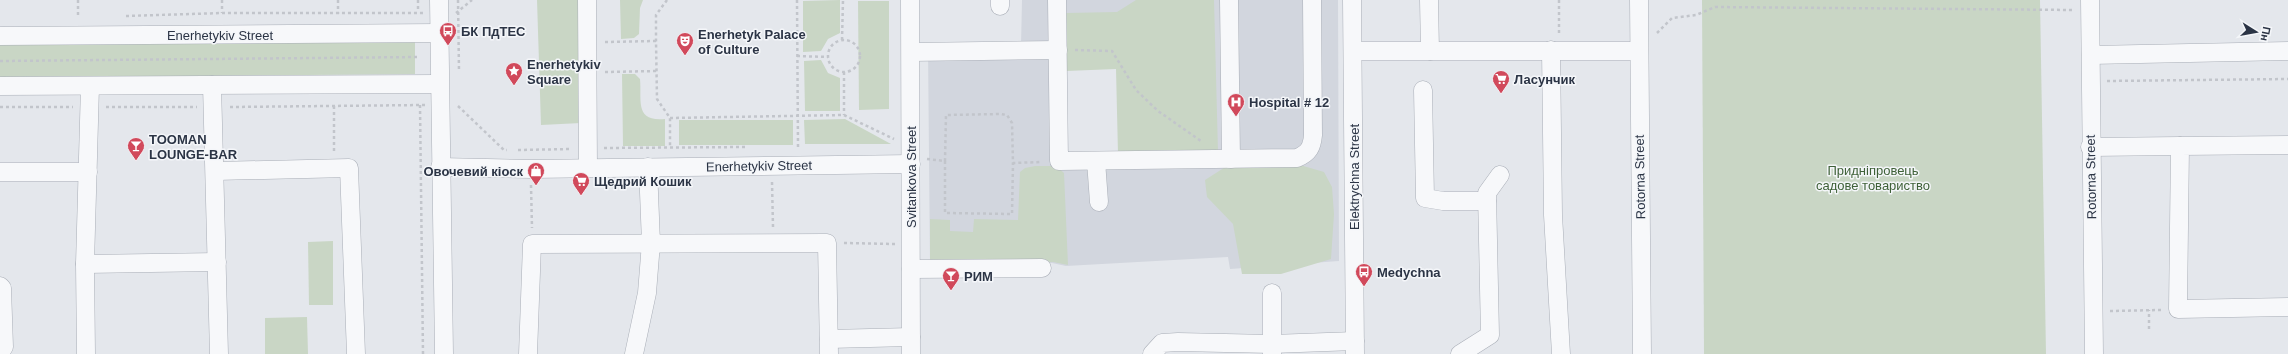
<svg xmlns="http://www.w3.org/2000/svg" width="2288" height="354" viewBox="0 0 2288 354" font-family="Helvetica,sans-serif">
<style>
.built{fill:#d2d6de;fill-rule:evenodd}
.green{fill:#c9d6c5}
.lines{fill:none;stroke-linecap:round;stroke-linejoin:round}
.minor-casing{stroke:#a9aeb7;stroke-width:19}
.path{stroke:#c2c5cb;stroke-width:2.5;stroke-dasharray:3 3;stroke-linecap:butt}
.minor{stroke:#f7f8fa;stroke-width:18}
.labels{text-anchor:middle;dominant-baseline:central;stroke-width:3;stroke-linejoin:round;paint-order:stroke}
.poi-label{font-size:13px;font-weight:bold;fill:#2b3445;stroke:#f4f6f9;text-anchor:start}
.street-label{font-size:13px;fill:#2b3445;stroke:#f4f6f9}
.park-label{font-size:13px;fill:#3f6138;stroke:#f4f6f9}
</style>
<rect width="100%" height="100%" fill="#e4e7ec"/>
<path class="built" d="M1022 0H1338L1339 261 1230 269 1228 257 1066 266 1052 263 930 264 928 47 1021 46ZM1111 55 1134 93 1135 155 1073 154 1065 149 1060 56Z"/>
<g class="green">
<polygon points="537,0 578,0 581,123 541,125"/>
<polygon points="620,0 643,0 640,8 639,34 634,38 621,39"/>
<polygon points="840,0 840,33 828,39 821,51 803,52 803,1"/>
<polygon points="1136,0 1214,0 1218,152 1118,154 1116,69 1066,71 1066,13 1117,12"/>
<polygon points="1702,0 2040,0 2046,354 1704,354"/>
<polygon points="858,1 889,1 889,109 859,110"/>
<polygon points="415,40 415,74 0,78 0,45"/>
<polygon points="821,60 828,73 840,78 840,111 805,111 804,61"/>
<path d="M622 74H635L640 79C642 100 634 122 665 119V146H623Z"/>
<polygon points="845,119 891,144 805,144 804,120"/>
<rect x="679" y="120" width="114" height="25"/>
<polygon points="1230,164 1300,165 1324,172 1332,187 1334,214 1331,259 1281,274 1242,274 1233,224 1207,197 1205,180"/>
<polygon points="1035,166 1056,166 1064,173 1068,265 1053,262 930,264 930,219 950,220 950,231 973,232 974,219 1018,220 1020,172 1025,168"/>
<polygon points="333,241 333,305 309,305 308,242"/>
<polygon points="307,317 308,354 265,354 265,318"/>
</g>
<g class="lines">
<defs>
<g id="minor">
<polyline points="439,0 444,354"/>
<polyline points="587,0 588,168"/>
<polyline points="910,0 911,354"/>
<polyline points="1000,0 1000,6"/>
<path d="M1057 0 1059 161 1297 158C1309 153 1312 147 1313 135L1312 0"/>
<polyline points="1229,0 1231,159"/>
<polyline points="1352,0 1355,354"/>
<polyline points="1429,0 1430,51"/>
<polyline points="1639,0 1642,354"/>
<polyline points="2090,0 2094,354"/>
<polyline points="0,36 439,33"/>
<polyline points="1551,50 1553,215 1561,354"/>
<polyline points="1353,51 1639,51"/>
<polyline points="911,52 1058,50"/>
<polyline points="2091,55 2288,51"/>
<polyline points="212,85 219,354"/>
<polyline points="0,86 439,84"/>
<polyline points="1423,90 1425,198 1443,201 1487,201"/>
<polyline points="2288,145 2180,146 2178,309 2288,307"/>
<polyline points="2090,147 2180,146"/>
<polyline points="1096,161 1099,202"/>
<polyline points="440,167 531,169 911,164"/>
<polyline points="216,171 349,168 356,354"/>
<polyline points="0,172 88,172"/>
<polyline points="85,264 217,262"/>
<polyline points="911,269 1042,268"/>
<polyline points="0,286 2,288 4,347"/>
<polyline points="829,339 911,337"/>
<polyline points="86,354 85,264 90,86"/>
<polyline points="528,354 532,244 827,243 829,354"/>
<polyline points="634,354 647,293 651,243 648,167"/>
<polyline points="1152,354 1162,343 1178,342 1272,344 1355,341"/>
<polyline points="1272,354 1272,293"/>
<polyline points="1460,354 1490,335 1487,193 1500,175"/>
</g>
</defs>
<use href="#minor" class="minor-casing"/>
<g class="path">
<polyline points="78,0 78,17"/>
<polyline points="222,0 222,13"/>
<polyline points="338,0 338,14"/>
<polyline points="418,0 418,12"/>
<polyline points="458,0 459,71"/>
<polyline points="667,0 656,15 656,41 657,99 670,118 670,148"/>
<polyline points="797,0 798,147"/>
<polyline points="1559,0 1559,34"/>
<polyline points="456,13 472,0"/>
<polyline points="126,16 222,13 423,13"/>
<polyline points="1657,33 1672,18 1696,15 1715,7 2073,10"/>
<circle cx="844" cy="56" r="16"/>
<polyline points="842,40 843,0"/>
<polyline points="605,42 656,41"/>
<polyline points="1075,50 1112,51 1136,90 1158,111 1201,141"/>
<polyline points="797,56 828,57"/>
<polyline points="0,61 419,57"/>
<polyline points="605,72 657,71"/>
<polyline points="844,72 844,115"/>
<polyline points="2107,81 2288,79"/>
<polyline points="420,105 423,354"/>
<polyline points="334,106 334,151"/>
<polyline points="458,106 504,150 507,150"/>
<polyline points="0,107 73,107"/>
<polyline points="106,107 197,107"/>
<polyline points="230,107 425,105"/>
<polyline points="670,118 844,115 894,139"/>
<polyline points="604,148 745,147"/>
<polyline points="518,150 571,149"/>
<polyline points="927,159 945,161 946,115 1001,114 1007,115 1012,123 1013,163 1042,162"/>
<polyline points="945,161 945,213 1012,214 1013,163"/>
<polyline points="772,182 773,227"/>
<polyline points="531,185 532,228"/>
<polyline points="844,243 895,244"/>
<polyline points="2110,311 2161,310"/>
<polyline points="2149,329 2149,310"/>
</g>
<use href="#minor" class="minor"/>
</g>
<defs>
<symbol id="bus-pin" viewBox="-11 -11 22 30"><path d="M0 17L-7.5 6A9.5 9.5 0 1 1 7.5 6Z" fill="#d1495b" stroke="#f4f6f9"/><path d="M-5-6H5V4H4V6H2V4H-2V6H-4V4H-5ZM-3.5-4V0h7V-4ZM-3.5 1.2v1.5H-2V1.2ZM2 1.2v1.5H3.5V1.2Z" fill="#fff"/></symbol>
<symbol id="theatre-pin" viewBox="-11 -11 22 30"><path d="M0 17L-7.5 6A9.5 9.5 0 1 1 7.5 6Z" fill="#d1495b" stroke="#f4f6f9"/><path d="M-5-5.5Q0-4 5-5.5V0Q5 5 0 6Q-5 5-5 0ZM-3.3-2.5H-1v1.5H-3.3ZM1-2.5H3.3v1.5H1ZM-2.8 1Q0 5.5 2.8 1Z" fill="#fff"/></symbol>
<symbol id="sight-pin" viewBox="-11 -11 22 30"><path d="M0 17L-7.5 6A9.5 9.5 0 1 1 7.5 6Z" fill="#d1495b" stroke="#f4f6f9"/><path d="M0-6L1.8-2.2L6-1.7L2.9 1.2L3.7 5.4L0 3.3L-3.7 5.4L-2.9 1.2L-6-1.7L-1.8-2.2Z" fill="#fff"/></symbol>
<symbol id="supermarket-pin" viewBox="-11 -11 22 30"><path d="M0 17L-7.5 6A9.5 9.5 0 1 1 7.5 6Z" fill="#d1495b" stroke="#f4f6f9"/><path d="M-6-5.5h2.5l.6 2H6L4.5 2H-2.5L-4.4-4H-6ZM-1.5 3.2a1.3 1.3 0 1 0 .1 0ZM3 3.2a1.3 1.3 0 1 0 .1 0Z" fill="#fff"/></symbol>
<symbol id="hospital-pin" viewBox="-11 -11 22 30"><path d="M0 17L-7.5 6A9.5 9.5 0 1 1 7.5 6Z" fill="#d1495b" stroke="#f4f6f9"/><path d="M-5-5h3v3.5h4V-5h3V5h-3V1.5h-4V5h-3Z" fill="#fff"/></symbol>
<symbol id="bar-pin" viewBox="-11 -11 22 30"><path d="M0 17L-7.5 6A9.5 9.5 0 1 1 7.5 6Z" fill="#d1495b" stroke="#f4f6f9"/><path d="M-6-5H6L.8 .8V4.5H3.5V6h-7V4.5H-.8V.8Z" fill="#fff"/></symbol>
<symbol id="shop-pin" viewBox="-11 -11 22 30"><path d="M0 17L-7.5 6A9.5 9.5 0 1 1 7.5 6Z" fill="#d1495b" stroke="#f4f6f9"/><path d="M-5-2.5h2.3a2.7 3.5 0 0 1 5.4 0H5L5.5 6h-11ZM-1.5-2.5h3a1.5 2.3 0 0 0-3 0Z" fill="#fff"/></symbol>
</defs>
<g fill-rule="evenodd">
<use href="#bus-pin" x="438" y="21" width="20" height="27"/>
<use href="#theatre-pin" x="675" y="31" width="20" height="27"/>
<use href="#sight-pin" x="504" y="61" width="20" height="27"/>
<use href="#supermarket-pin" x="1491" y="69" width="20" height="27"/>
<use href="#hospital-pin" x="1226" y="92" width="20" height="27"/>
<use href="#bar-pin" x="126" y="136" width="20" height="27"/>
<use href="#shop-pin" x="526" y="161" width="20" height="27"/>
<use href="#supermarket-pin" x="571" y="171" width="20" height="27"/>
<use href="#bus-pin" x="1354" y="262" width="20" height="27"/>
<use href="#bar-pin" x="941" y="266" width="20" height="27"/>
</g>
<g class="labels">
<g class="poi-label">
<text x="461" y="31">БК ПдТЕC</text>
<text x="698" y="34">Enerhetyk Palace<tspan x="698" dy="15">of Culture</tspan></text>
<text x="527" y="64">Enerhetykiv<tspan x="527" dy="15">Square</tspan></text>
<text x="1514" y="79">Ласунчик</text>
<text x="1249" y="102">Hospital # 12</text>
<text x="149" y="139">TOOMAN<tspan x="149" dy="15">LOUNGE-BAR</tspan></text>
<text x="523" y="171" text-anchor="end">Овочевий кіоск</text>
<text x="594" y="181">Щедрий Кошик</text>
<text x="1377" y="272">Medychna</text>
<text x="964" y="276">РИМ</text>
</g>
<g class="street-label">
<text x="220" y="35">Enerhetykiv Street</text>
<text transform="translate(759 166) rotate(-1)">Enerhetykiv Street</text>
<text transform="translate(911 177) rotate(-90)">Svitankova Street</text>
<text transform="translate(1354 177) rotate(-90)">Elektrychna Street</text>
<text transform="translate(1640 177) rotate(-91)">Rotorna Street</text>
<text transform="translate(2091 177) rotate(-91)">Rotorna Street</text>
</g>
<g class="park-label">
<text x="1873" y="170">Придніпровець<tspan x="1873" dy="15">садове товариство</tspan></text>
</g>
</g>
<g transform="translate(2256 32) rotate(101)" stroke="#f4f6f9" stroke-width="3" paint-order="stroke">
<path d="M0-3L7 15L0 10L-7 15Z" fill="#2b3445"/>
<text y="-6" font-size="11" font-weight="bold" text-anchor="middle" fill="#2b3445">Пн</text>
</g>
</svg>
